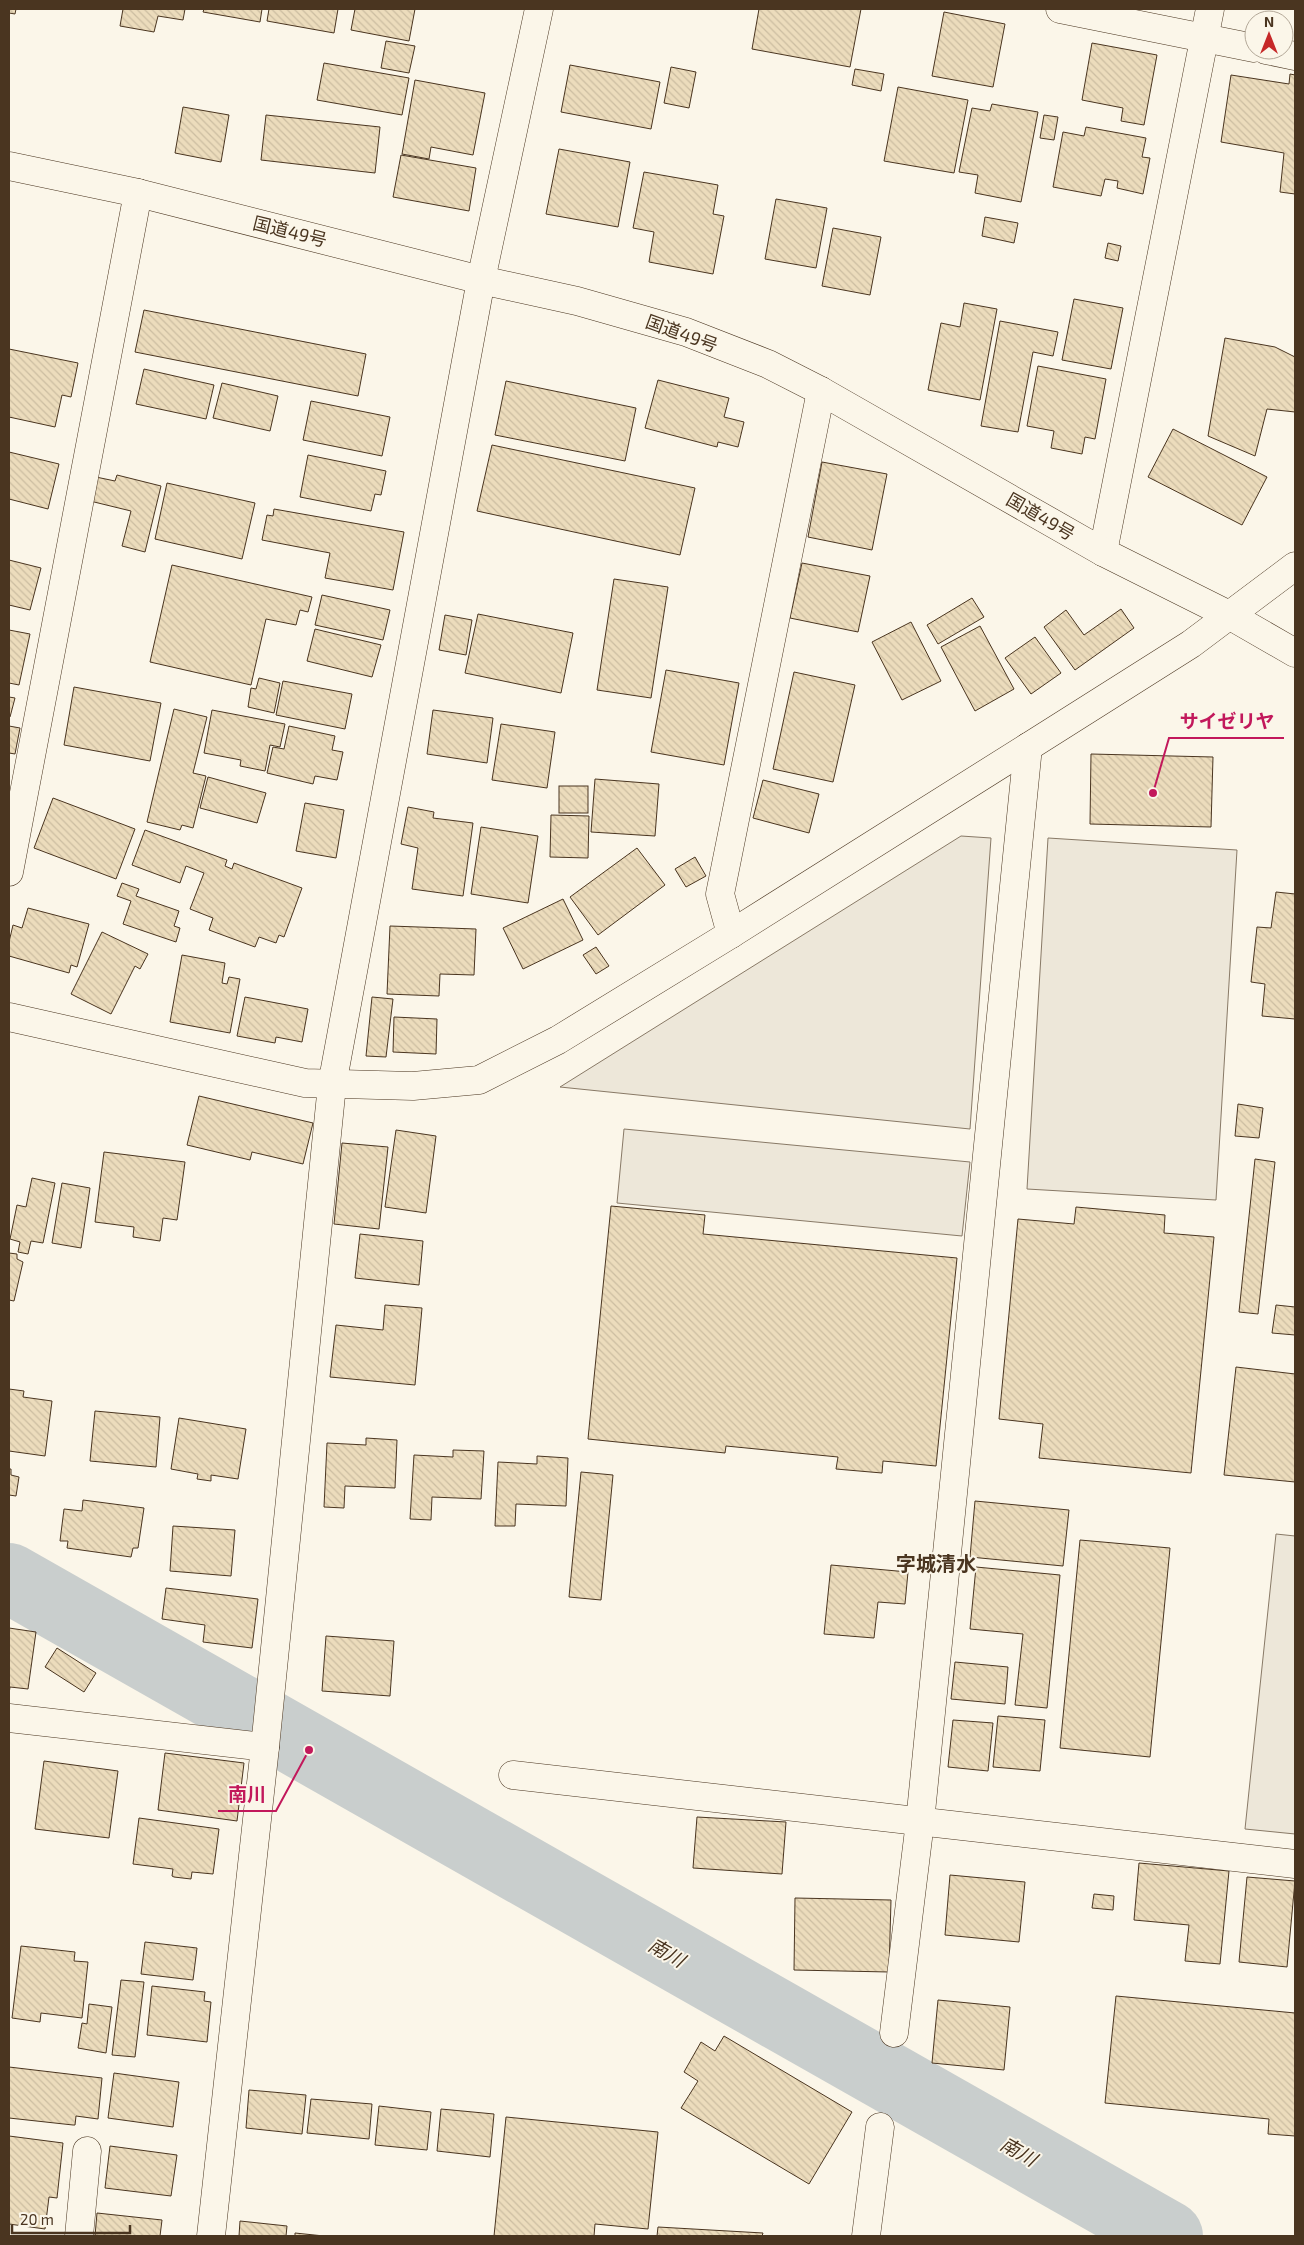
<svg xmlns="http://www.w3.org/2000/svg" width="1304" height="2245" viewBox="0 0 1304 2245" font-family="'Exo 2','Noto Sans JP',sans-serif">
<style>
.parking{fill:#ede7d9;stroke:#887966}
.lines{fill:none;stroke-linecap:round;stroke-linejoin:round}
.river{stroke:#c9cecd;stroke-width:70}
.building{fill:url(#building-back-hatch);stroke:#4a3520}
.minor-casing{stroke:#4a3520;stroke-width:29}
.highway-casing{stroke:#4a3520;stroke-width:29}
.minor{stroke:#fbf6e9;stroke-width:28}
.highway{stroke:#fbf6e9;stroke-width:28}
.labels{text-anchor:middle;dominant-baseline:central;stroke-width:4;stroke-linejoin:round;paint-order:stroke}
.street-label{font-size:18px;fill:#4a3520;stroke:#fbf6e9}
.water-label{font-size:19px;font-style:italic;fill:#4a3520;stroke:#fbf6e9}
.quarter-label{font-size:20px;font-weight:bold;fill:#4a3520;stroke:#fbf6e9}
.leader{fill:none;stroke:#c2185b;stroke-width:2}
.callout-dot{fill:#c2185b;stroke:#fbf6e9;stroke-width:2}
.callout-label{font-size:19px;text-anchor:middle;font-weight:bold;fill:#c2185b;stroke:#fbf6e9;stroke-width:4;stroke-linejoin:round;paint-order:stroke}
</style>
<defs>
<pattern id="building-back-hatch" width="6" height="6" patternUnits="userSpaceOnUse" patternTransform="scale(1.25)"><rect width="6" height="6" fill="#ecdcbc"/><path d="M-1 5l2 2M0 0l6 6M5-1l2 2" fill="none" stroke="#ccbda1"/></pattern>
</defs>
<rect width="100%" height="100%" fill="#fbf6e9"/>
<g class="parking">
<polygon points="961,836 991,838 970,1129 560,1087"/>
<polygon points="1048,838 1237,850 1216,1200 1027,1189"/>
<polygon points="624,1129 970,1162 962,1236 617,1203"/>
<polygon points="1276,1534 1295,1536 1295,1834 1245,1829"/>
</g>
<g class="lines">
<polyline class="river" points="9,1578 1168,2236"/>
</g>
<g class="building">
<polygon points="9,9 16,9 15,14 9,13"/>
<polygon points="120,9 185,9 183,20 158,16 154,32 120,26 123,9"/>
<polygon points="204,9 262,9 260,22 203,12"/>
<polygon points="269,9 338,9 334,33 267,21"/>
<polygon points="355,9 415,9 409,41 351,30"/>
<polygon points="759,9 861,9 850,67 752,49"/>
<polygon points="944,12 1005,24 993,87 932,76"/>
<polygon points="386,41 415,46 409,73 381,68"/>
<polygon points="1092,43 1157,55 1144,125 1121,121 1123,108 1082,100"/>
<polygon points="324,63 409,78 402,115 317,100"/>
<polygon points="570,65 660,82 651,129 561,112"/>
<polygon points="671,67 696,72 689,108 664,103"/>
<polygon points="855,69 884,74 881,91 852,85"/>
<polygon points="1290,74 1295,75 1295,194 1280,192 1284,153 1221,142 1231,75 1289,84"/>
<polygon points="415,80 485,93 473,155 431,147 429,159 402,154"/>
<polygon points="898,87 968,100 954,173 884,161"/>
<polygon points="992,104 1038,112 1021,202 975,193 978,175 959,172 972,108 990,111"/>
<polygon points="183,107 229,115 221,162 175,153"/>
<polygon points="266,115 380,127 375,173 261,160"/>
<polygon points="1044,115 1058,117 1054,140 1040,138"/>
<polygon points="1086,127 1146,138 1142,157 1150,158 1143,194 1117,188 1118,181 1105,179 1101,196 1053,187 1063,132 1084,136"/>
<polygon points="559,149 630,162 618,227 546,214"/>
<polygon points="401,155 476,168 469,211 393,197"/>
<polygon points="644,172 718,185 713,214 724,216 713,274 649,262 654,232 633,228"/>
<polygon points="776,199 827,208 816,268 765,259"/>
<polygon points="985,217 1018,223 1014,243 982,236"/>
<polygon points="833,228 881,237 870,295 822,286"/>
<polygon points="1108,243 1121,246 1118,261 1105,258"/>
<polygon points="1074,299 1123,308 1111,369 1062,360"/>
<polygon points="964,303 997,309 980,400 928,390 941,323 960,327"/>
<polygon points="144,310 366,354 358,396 135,352"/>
<polygon points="1000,321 1058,332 1053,356 1033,352 1018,432 981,426"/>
<polygon points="1225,338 1275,347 1295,357 1295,412 1267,409 1255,456 1208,436"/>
<polygon points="9,349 78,363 71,397 62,395 55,427 9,417"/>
<polygon points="1038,366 1106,379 1095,439 1085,437 1082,454 1051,448 1054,431 1027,426"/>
<polygon points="144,369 214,385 206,419 136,404"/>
<polygon points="658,380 729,398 724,417 744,422 738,447 718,442 717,447 645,428"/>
<polygon points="506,381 636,408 625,461 495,435"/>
<polygon points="222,383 278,396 270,431 213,418"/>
<polygon points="311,401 390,417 382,456 303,440"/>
<polygon points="1173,429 1267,477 1242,525 1148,477"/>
<polygon points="492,445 695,488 680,555 477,511"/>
<polygon points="9,452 59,464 48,509 9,499"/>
<polygon points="308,455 386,471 381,495 375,494 371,511 300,497"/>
<polygon points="822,462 887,474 872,550 808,537"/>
<polygon points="117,475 161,486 145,552 122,546 131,511 90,501 96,477 115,481"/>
<polygon points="167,483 255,503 242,559 155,539"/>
<polygon points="274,509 404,532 393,590 325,578 330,553 262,540 267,515 273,516"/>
<polygon points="9,560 41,568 30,610 9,605"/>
<polygon points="802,563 870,576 858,632 790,618"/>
<polygon points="172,565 312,597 308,612 300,610 296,625 266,619 251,685 150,662"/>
<polygon points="614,579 668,587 651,698 597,690"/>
<polygon points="322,595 390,610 383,640 315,625"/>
<polygon points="972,598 984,617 938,644 927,625"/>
<polygon points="1121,609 1134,628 1075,670 1044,627 1066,610 1084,635"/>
<polygon points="478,614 573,633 561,693 465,673"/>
<polygon points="445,615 472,620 466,655 439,650"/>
<polygon points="911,622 941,681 902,700 872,642"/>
<polygon points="980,626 1014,689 975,711 941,647"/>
<polygon points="315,629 381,645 372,677 307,661"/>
<polygon points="9,630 30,634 19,685 9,683"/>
<polygon points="1035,637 1061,673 1031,694 1005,658"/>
<polygon points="666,670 739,683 724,765 651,752"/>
<polygon points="794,672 855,685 833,782 773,769"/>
<polygon points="259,678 280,683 274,713 248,707 251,688 256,689"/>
<polygon points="283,681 352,694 345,729 276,715"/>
<polygon points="74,687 161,703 150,761 64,745"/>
<polygon points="9,697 15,698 10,717 9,717"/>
<polygon points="174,709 207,717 193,773 206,776 193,828 182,825 180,830 147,822"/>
<polygon points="212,710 285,724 280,747 270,745 265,771 240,766 241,760 204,753"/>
<polygon points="433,710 493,718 487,763 427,754"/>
<polygon points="501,724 555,732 547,788 492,780"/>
<polygon points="9,726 20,728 15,754 9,753"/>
<polygon points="289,726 335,736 332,750 343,752 337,780 315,776 313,784 267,773 273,747 284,749"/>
<polygon points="1091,754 1213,757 1211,827 1090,824"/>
<polygon points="208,777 266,793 257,823 200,808"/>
<polygon points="595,779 659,784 655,836 591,832"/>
<polygon points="763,780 819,794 809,833 753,818"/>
<rect x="559" y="786" width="29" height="27"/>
<polygon points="53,798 135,829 116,879 34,848"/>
<polygon points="305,803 344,810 336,858 296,851"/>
<polygon points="408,807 434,812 433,818 473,823 463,896 412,889 418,848 401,844"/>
<polygon points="551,815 589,816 588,858 550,857"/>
<polygon points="481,827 538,836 528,903 471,894"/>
<polygon points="145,830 227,860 225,866 232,869 234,863 302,888 284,937 279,935 276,943 259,937 255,947 209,930 213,918 190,909 204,873 186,866 180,883 132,865"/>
<polygon points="637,848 665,885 598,935 570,897"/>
<polygon points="695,857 706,876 686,887 675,869"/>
<polygon points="122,883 139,889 136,896 179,911 174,926 180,928 176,942 123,924 131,901 117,896"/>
<polygon points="1276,892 1295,894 1295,1019 1262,1016 1265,984 1251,982 1257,927 1271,928"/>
<polygon points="563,899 583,940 523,969 503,928"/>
<polygon points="28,908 89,924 77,967 71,965 69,973 9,956 9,942 13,925 22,928"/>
<polygon points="390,926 476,929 474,975 440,974 439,996 387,994"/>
<polygon points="102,932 148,954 140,969 135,966 111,1014 71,994"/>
<polygon points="596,947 609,966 596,974 583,955"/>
<polygon points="182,955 225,963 222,983 227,984 229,977 240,979 230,1033 170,1022"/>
<polygon points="245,997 308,1009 302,1042 276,1037 275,1043 237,1036"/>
<polygon points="372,997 393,999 386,1057 366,1056"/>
<polygon points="394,1017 437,1019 436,1054 393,1052"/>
<polygon points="199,1096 313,1123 303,1164 252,1152 250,1160 187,1145"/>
<polygon points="1238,1104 1263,1108 1259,1138 1235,1136"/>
<polygon points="396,1130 436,1136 426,1213 385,1207"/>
<polygon points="342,1143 388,1147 379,1229 334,1224"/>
<polygon points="104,1152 185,1162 177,1220 163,1218 160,1241 133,1237 134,1227 95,1222"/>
<polygon points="1255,1159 1275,1162 1258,1314 1239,1312"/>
<polygon points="32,1178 55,1183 43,1243 31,1241 28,1254 18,1252 20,1242 10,1239 17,1205 26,1207"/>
<polygon points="62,1183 90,1188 81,1248 52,1243"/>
<polygon points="611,1206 705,1215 703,1234 957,1258 936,1466 883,1461 882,1473 836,1469 838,1457 726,1446 725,1453 588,1439"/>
<polygon points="1076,1207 1165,1215 1164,1233 1214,1237 1191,1473 1039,1458 1043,1424 999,1419 1018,1219 1074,1224"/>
<polygon points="360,1234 423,1241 419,1285 355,1278"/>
<polygon points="9,1253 17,1254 17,1259 23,1262 14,1301 9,1300"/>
<polygon points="385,1305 422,1308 415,1385 330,1377 336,1325 383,1330"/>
<polygon points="1276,1305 1295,1307 1295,1335 1272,1333"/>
<polygon points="1236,1367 1295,1374 1295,1482 1224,1475"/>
<polygon points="9,1389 24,1391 23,1397 52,1401 45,1456 9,1451"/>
<polygon points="95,1411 160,1417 156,1467 90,1461"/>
<polygon points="179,1418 246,1429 238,1479 211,1475 211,1481 197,1479 198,1474 171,1469"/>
<polygon points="366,1438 397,1440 395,1488 345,1486 344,1508 324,1507 327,1443 366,1445"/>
<polygon points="453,1450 484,1451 481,1499 432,1497 431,1520 410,1519 414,1455 453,1457"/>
<polygon points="537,1456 568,1458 566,1506 516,1504 515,1526 495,1526 498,1462 537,1464"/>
<polygon points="9,1469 11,1469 11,1475 19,1477 16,1496 9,1495 9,1499"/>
<polygon points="581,1472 613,1475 601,1600 569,1597"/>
<polygon points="83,1500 144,1508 138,1548 133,1548 131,1557 67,1548 68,1541 60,1541 64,1509 82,1511"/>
<polygon points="975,1501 1069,1510 1063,1566 970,1557"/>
<polygon points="173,1526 235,1530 231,1576 170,1571"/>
<polygon points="1080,1540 1170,1548 1150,1757 1060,1748"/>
<polygon points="831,1565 908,1572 905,1604 878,1602 874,1638 824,1634"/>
<polygon points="976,1567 1060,1575 1047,1708 1015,1705 1023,1634 970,1629"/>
<polygon points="166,1588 258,1599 252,1648 203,1642 205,1625 162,1619"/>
<polygon points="9,1628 36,1632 28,1689 10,1687 9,1694"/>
<polygon points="326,1636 394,1641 390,1696 322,1691"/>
<polygon points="57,1648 96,1673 84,1692 45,1667"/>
<polygon points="955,1662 1008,1667 1005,1704 951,1699"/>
<polygon points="998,1716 1045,1720 1040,1771 993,1767"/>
<polygon points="953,1720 993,1723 988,1771 948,1767"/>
<polygon points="165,1753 244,1763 237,1821 158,1810"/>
<polygon points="44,1761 118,1771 109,1838 35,1829"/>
<polygon points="697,1817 786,1822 782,1874 693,1868"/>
<polygon points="139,1818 219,1829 213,1874 192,1872 191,1879 174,1877 172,1876 173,1869 133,1864"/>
<polygon points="1139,1863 1229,1871 1220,1964 1185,1961 1189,1925 1134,1920"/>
<polygon points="950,1875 1025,1882 1019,1942 945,1935"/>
<polygon points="1247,1877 1295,1881 1287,1967 1239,1962"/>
<polygon points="1094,1894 1114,1896 1113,1910 1092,1908"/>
<polygon points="795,1898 891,1900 889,1972 794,1970"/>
<polygon points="145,1942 197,1948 193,1980 141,1974"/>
<polygon points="21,1946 75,1952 74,1961 88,1962 82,2018 41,2013 40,2022 12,2018"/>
<polygon points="121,1980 144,1982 135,2057 112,2055"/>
<polygon points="152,1986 205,1992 204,2001 211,2002 207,2042 147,2035"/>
<polygon points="1116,1996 1295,2013 1295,2136 1268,2134 1269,2119 1105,2103"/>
<polygon points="938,2000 1010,2007 1004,2070 932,2063"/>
<polygon points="89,2004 112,2007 106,2053 78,2048 82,2023 87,2024"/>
<polygon points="724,2036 852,2112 809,2184 681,2108 698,2081 684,2072 701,2042 715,2051"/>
<polygon points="9,2067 102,2078 98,2119 76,2116 75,2125 73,2125 9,2118"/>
<polygon points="114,2073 179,2082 173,2127 108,2118"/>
<polygon points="249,2090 306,2095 302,2134 246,2128"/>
<polygon points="311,2099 372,2104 369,2139 307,2133"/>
<polygon points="379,2106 431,2112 427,2150 375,2145"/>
<polygon points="441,2109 494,2114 490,2157 437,2151"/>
<polygon points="506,2117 658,2132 648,2229 595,2224 594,2236 494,2236"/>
<polygon points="9,2136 63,2143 57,2198 49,2197 45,2229 9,2224"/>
<polygon points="110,2146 177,2155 171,2196 105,2188"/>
<polygon points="97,2213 162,2220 160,2236 95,2236"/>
<polygon points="240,2221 287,2226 286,2236 239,2236"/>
<polygon points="658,2227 763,2233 762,2236 657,2236"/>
<polygon points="295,2233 324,2236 295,2236"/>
</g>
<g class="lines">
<defs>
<g id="minor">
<polyline points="1060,9 1254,48"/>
<polyline points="1266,50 1295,56"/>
<polyline points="1103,552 1210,9"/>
<polyline points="9,872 138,193"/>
<polyline points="731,934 720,894 821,391"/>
<polyline points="9,1017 305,1083 413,1086 479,1080 558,1040 731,934 1028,747 1191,644 1295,566"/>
<polyline points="9,1718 265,1747"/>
<polyline points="513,1775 1295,1864"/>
<polyline points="894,2033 920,1822 1028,747"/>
<polyline points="79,2236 87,2151"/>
<polyline points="211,2236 265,1747 332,1085 481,280 539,9"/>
<polyline points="866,2236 880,2127"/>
</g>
<polyline id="highway" points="9,166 138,193 481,280 577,301 686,332 768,364 821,391 1103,552 1229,615 1295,653"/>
</defs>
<use href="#minor" class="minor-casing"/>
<use href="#highway" class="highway-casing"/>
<use href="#minor" class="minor"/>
<use href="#highway" class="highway"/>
</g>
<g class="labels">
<g class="street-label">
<text transform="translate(290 231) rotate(14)">国道49号</text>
<text transform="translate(682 333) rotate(20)">国道49号</text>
<text transform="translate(1041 516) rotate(30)">国道49号</text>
</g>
<g class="water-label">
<text transform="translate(667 1952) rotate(30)">南川</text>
<text transform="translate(1019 2151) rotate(30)">南川</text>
</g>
<g class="quarter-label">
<text x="936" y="1563">字城清水</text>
</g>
</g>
<path class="leader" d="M1153 793L1169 738H1284M309 1750L276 1811H218"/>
<g class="callout-dot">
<circle cx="1153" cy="793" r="5"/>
<circle cx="309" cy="1750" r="5"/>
</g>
<g class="callout-label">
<text x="1227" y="728">サイゼリヤ</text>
<text x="247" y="1801">南川</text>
</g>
<rect width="1304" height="2245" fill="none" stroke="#4a3520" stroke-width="20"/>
<g transform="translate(1269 35)"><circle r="24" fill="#fbf6e9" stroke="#b4a999"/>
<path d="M0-4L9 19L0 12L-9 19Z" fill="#c62828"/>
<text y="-8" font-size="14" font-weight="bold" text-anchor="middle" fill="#4a3520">N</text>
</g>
<path d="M12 2225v8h118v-8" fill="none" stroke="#4a3520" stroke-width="2.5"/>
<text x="20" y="2225" font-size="15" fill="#4a3520" stroke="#fbf6e9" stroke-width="4" paint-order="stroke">20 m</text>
</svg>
